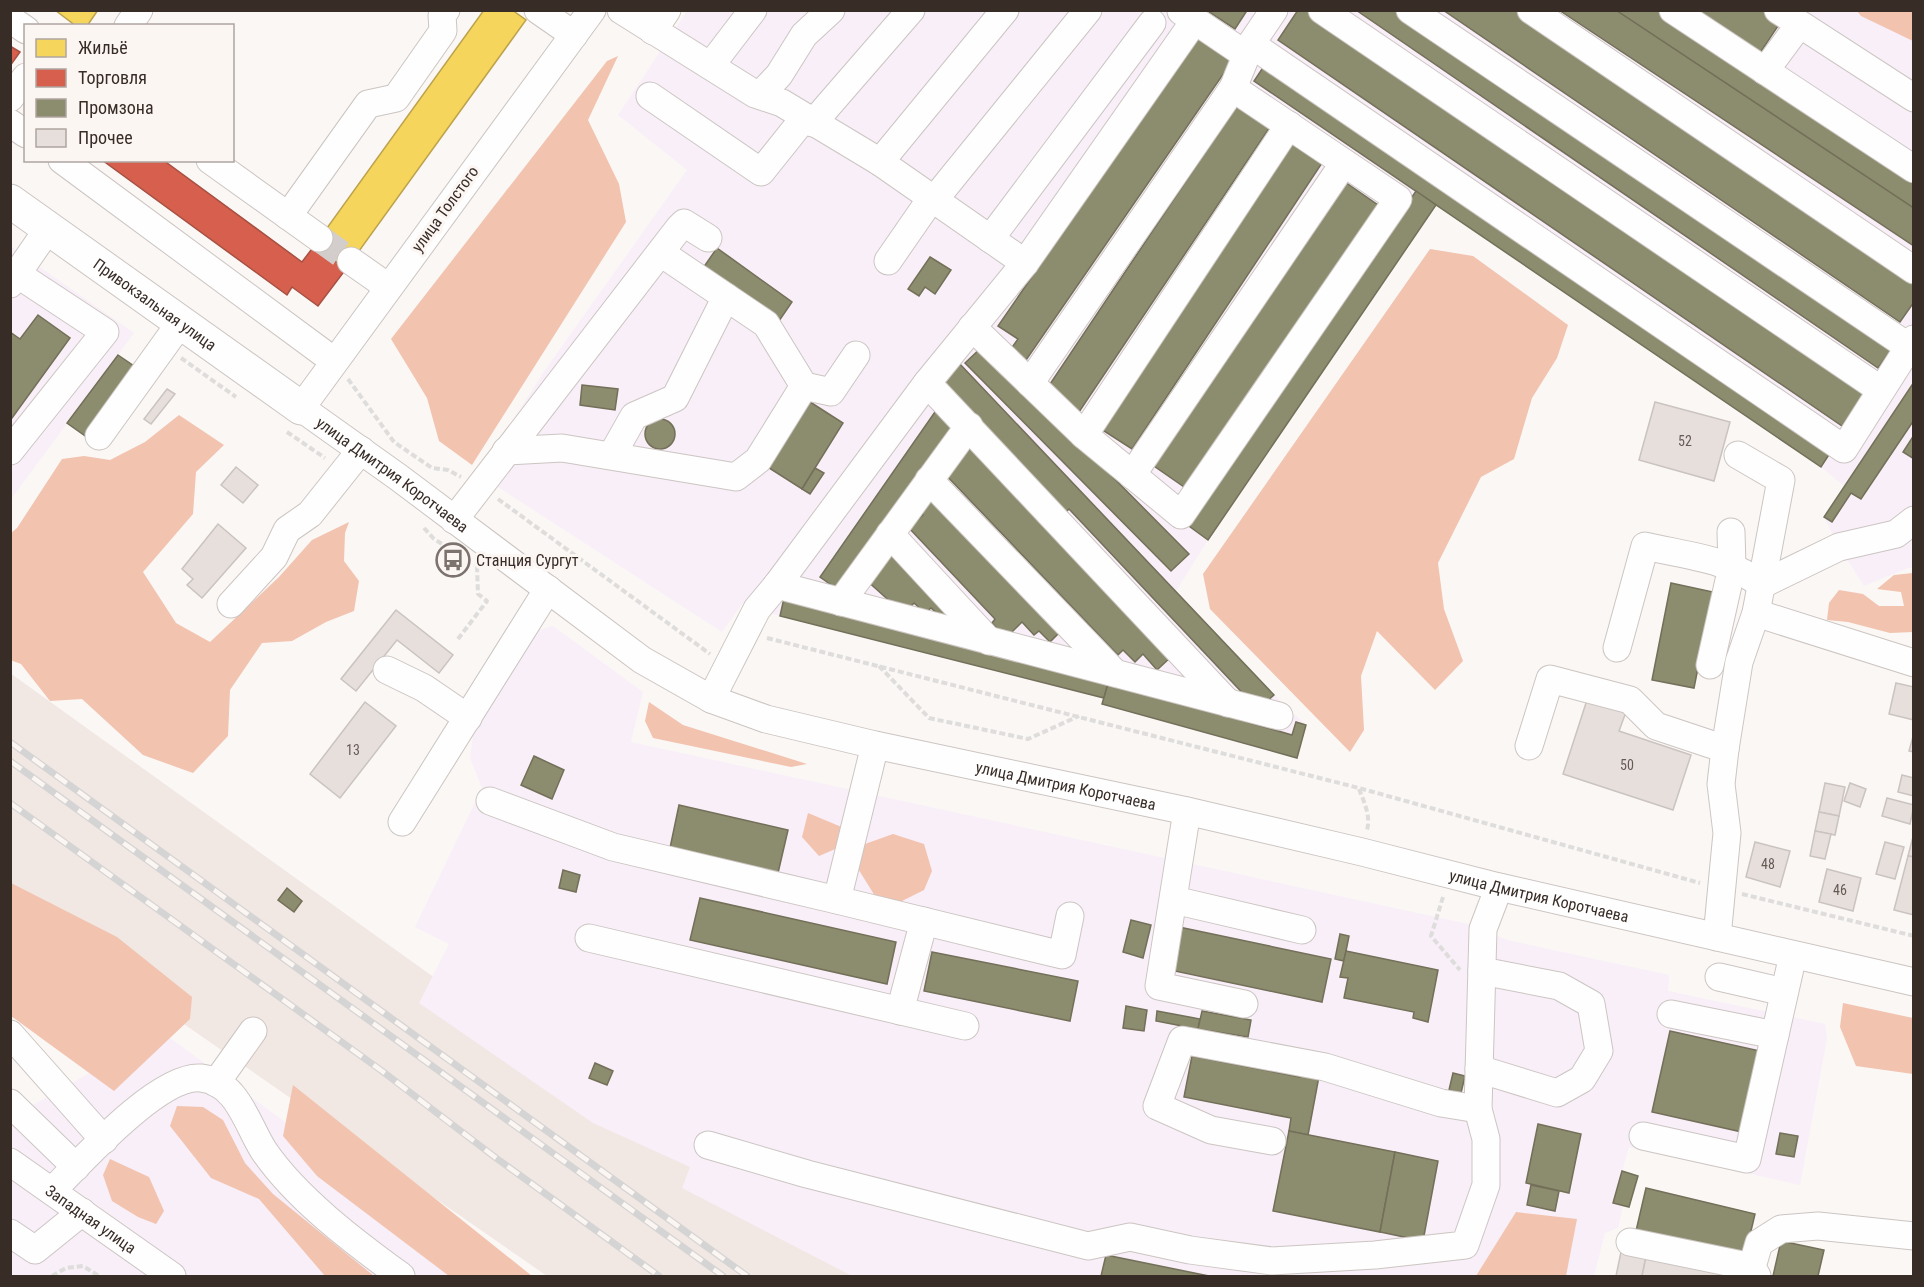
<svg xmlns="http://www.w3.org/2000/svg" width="1924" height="1287" viewBox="0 0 1924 1287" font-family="'Roboto Condensed',sans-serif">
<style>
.built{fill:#f1e7e3}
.industrial{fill:#f8eff8}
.forest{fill:#f2c3af}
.homes{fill:#f6d55c;stroke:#bda24c;stroke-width:1.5}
.shops{fill:#d6604d;stroke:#a75042;stroke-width:1.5}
.industry{fill:#8c8c6e;stroke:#736f59;stroke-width:1.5}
.building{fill:#e7dfdb;stroke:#cac3c0;stroke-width:1.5}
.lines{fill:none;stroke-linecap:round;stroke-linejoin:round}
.minor-tunnel{stroke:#d3cecc;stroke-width:27;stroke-dasharray:27 14;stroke-linecap:butt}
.minor-casing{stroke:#ccc5c2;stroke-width:29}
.major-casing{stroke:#ccc5c2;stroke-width:35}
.path{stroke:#dedddc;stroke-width:4;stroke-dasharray:6 3;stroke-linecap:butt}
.minor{stroke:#fefefe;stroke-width:27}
.major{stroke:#fefefe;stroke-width:33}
.rail-casing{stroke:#d5d4d4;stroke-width:7}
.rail{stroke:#fcf6f3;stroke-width:4.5;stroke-dasharray:14;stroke-linecap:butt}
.labels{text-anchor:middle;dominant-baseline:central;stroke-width:6;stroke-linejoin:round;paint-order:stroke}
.number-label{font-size:14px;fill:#665a56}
.street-label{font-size:16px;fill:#382c27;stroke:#fcf6f3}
.poi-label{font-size:16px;fill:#382c27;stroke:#fcf6f3;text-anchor:start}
</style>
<rect width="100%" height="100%" fill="#faf7f5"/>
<polygon class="built" points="10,673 506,1029 990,1276 547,1276 11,904"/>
<g class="industrial">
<polygon points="1869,10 1913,40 1913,568 1908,568 1864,586 1839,547 1824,517 1844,486 1821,467 1436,205 1208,540 1176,591 1274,695 1306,725 1297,758 1102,704 1103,698 780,616 743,603 722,632 478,474 543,373 687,170 618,115 687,11"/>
<polygon points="11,247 134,333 11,499"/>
<polygon points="553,626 643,692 631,742 1473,925 1507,940 1669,975 1668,991 1825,1024 1827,1038 1800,1185 1629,1147 1613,1203 1623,1206 1618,1228 1605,1233 1594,1276 852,1276 682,1188 690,1167 593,1123 419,1003 449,944 415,927 482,788 470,758 473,734 536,631"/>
<polygon points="162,1032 496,1276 11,1276 10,1118"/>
</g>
<g class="forest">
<polygon points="1857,11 1913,11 1913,41 1861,16"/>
<polygon points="618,56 588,120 619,184 626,222 472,465 439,441 427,398 391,339 607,61"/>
<polygon points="1430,249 1473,256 1568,325 1557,358 1532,398 1514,459 1481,477 1438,563 1444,609 1463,661 1435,690 1377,631 1361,676 1364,730 1350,752 1210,609 1203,574"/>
<polygon points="179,415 224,445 196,472 193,514 143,572 176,623 210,642 279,577 312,540 349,522 345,533 344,561 359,581 354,611 326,622 292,641 262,643 230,690 228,736 193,773 143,755 82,699 50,701 21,664 10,660 11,533 17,528 62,459 84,456 110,460 145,442"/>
<polygon points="1913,573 1913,632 1890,633 1848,622 1827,620 1829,603 1839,590 1863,594 1879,606 1904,606 1901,592 1877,589 1894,575"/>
<polygon points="649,702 683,725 807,764 791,767 653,738 645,721"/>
<polygon points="808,813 844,828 840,847 819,856 802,837"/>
<polygon points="893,834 924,844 932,871 924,890 898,903 875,896 857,867 865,844"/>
<polygon points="11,883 117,937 192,997 190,1019 114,1091 11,1016"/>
<polygon points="1843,1003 1913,1018 1913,1074 1856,1066 1840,1027"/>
<polygon points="293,1085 532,1276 449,1276 317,1176 283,1136"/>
<polygon points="177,1106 203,1107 223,1120 245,1163 273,1194 374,1276 325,1276 259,1199 211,1178 170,1126"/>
<polygon points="110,1159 149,1177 164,1211 156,1224 138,1217 112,1201 103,1175"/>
<polygon points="1516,1212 1577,1219 1566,1276 1476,1276"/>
</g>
<g class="homes">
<polygon points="55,10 98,10 87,26 76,26"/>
<polygon points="484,10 512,10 526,20 346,269 314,246"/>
</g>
<g class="shops">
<polygon points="10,46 20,52 10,66"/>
<polygon points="102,160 163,160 302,262 314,246 346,269 318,306 292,287 287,295"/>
</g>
<g class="industry">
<polygon points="1206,10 1244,10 1246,12 1235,29"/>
<polygon points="1298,10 1307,10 1865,392 1842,426 1278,40"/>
<polygon points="1356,10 1395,10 1891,350 1878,368"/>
<polygon points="1443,10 1515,10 1914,282 1914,302 1900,322"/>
<polygon points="1559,10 1616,10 1914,208 1914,246"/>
<polygon points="1616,10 1662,10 1914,178 1914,208"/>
<polygon points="1690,10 1762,10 1780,23 1758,56"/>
<polygon points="1200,33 1235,57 1024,363 1008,353 1018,339 998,326"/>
<polygon points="1266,63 1832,450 1821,467 1254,81"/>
<polygon points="1237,105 1270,127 1077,415 1044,393"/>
<polygon points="1291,143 1322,163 1132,449 1101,429"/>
<polygon points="1345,182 1378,205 1187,489 1154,466"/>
<polygon points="1416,191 1436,205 1208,540 1189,526"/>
<polygon points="717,248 792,302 779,321 703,268"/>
<polygon points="930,257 951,270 935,294 925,287 919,296 908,289"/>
<polygon points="38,315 70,338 12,418 10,417 10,332 20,339"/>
<polygon points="983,346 1189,554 1171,571 965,363"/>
<polygon points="118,355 134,366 88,438 67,423"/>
<polygon points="958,362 1274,695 1264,704 1251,702 1069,509 1066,512 940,380"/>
<polygon points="1914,382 1914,420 1861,499 1851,493 1832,522 1824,517"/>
<polygon points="582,385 618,389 615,410 580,405"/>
<polygon points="807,400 843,423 802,489 766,466"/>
<polygon points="937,409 955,422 837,589 820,577"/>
<circle cx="660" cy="434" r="15"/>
<polygon points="1914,435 1914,459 1903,452"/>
<polygon points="973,446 1173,655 1157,670 1143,654 1135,662 1123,650 1118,655 944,473"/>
<polygon points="815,468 824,473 810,494 802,489"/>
<polygon points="932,497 1060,632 1050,642 1039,631 1034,635 1022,622 1006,638 992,623 995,619 909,528 923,515 918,510"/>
<polygon points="891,551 954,609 944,620 931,608 925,613 914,603 904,614 865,579"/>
<polygon points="1671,583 1713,592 1694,688 1652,680"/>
<polygon points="784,598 1110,677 1104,698 780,616"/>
<polygon points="1110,677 1242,713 1240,720 1292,735 1296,722 1306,725 1297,758 1102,704"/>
<polygon points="534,756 564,770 552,799 521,785"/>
<polygon points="679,805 788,830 778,873 670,848"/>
<polygon points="563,870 580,875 576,892 559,888"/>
<polygon points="287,888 302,901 294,912 278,900"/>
<polygon points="700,898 896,942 887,984 690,940"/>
<polygon points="1131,920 1151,925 1143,958 1123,952"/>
<polygon points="1179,927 1331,959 1322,1002 1170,970"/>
<polygon points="1340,934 1349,936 1344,961 1335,959"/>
<polygon points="1346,951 1438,970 1428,1022 1413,1018 1414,1012 1344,998 1348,978 1340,977"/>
<polygon points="932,952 1078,981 1070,1021 924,991"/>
<polygon points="1126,1006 1147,1010 1144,1031 1123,1028"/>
<polygon points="1157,1011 1200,1019 1198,1029 1156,1021"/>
<polygon points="1202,1011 1251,1020 1248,1037 1198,1029"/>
<polygon points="1670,1031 1760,1051 1742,1132 1652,1112"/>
<polygon points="1192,1056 1300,1077 1302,1067 1320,1071 1308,1135 1289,1131 1291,1118 1184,1097"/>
<polygon points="595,1063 613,1071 607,1085 589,1078"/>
<polygon points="1453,1073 1465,1076 1461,1093 1449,1090"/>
<polygon points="1538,1124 1581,1134 1569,1193 1526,1183"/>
<polygon points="1289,1131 1395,1152 1380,1232 1273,1211"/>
<polygon points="1780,1133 1798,1136 1794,1157 1776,1154"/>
<polygon points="1395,1152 1438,1161 1423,1241 1380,1232"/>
<polygon points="1622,1171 1638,1176 1629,1207 1613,1203"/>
<polygon points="1531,1185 1559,1191 1555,1211 1527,1205"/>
<polygon points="1646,1188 1755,1214 1745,1256 1636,1231"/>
<polygon points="1781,1241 1824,1250 1818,1276 1773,1276"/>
<polygon points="1106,1255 1209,1276 1101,1276"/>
</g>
<g class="building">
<polygon points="167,389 175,394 151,424 144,419"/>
<polygon points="1655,402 1730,422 1714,481 1639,460"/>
<polygon points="236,467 258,485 243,503 221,485"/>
<polygon points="218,524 246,548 202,598 187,585 193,579 182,569"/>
<polygon points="396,610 453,655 439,673 397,640 356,691 341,679"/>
<polygon points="1896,683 1914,687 1914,720 1889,714"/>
<polygon points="1587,700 1626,712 1619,731 1691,755 1673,810 1563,774"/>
<polygon points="365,702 396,726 340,798 310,774"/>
<polygon points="1914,733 1914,752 1909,751"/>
<polygon points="1902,775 1914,778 1914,796 1898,792"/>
<polygon points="1825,783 1845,787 1839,816 1819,812"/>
<polygon points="1850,783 1866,789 1860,807 1844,801"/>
<polygon points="1887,798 1914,805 1910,824 1882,816"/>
<polygon points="1819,812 1839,816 1835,835 1815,831"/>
<polygon points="1815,831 1831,834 1825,859 1810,856"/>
<polygon points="1914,833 1914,857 1908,856"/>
<polygon points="1755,842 1790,851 1780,887 1746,877"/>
<polygon points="1885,842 1904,847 1895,879 1876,874"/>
<polygon points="1908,856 1914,857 1914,915 1894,910"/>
<polygon points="1827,869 1861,878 1853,911 1819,902"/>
<polygon points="1621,1252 1646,1257 1642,1276 1616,1276"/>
<polygon points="1646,1257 1734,1276 1642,1276"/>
</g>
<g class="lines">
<polyline class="minor-tunnel" points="319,238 351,261"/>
<defs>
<g id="minor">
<polyline points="538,10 574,35"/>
<path id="s1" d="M592 10 301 408 398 477 642 660 711 699 766 719 875 745 1187 811 1362 852 1499 887 1914 982"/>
<polyline points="621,10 755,94 782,103 880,162 1025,263"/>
<polyline points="1322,10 1881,390"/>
<polyline points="1410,10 1909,347"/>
<polyline points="1531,10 1914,270"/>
<polyline points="1673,10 1914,169"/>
<polyline points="1778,10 1914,98"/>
<polyline points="1181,11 1246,55"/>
<polyline points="10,19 26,30"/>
<polyline points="128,26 139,10"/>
<polyline points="653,31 667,10"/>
<polyline points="1251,44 1844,449 1914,339"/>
<polyline points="711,65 753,10"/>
<polyline points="1765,71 1799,25"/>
<polyline points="760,95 779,75 804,35 831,10"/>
<polyline points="650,96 761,172 805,117"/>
<polyline points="10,98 26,77"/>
<polyline points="10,123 26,134"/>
<polyline points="813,123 911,10"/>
<polyline points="62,160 334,361"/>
<polyline points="210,160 319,238"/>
<polyline points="880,162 1005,10"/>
<polyline points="288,216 368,104 396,98 443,31 442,15 446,10"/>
<polyline points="990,239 1152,23"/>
<polyline points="351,261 388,287"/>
<polyline points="888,261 926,206 934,200 1088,10"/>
<polyline points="10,284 48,229"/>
<polyline points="972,327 1084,435 1181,515 1398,199 1233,88"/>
<polyline points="927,383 1228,703"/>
<polyline points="1030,383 1233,88 1251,44 1274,10"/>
<polyline points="804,386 831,392 856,355"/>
<polyline points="1084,435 1289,125"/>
<polyline points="99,436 181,322"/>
<polyline points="10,451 105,332 17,274"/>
<polyline points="506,451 562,448 736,477 758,460 804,386 766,324 661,253"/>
<polyline points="612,455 634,416 675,398 726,297"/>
<polyline points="1132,475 1344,163"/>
<polyline points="929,480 1115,673"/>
<polyline points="454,520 679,228 684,223 708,238"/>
<polyline points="890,534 989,641"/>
<polyline points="777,585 1279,716"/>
<polyline points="841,602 969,426"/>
<polyline points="231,604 274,557 287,530 310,514 361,450"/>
<polyline points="1756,613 1914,663"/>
<path d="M1617 648 1645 546C1682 555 1732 559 1761 585L1839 547 1896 534 1914 520"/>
<polyline points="1710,665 1732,567 1731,532"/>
<polyline points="387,670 424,688 468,718"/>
<polyline points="711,699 757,609 777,585 927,383 1025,263 1195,20"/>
<polyline points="1529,746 1550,679 1630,700 1656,726 1725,749"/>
<polyline points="490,801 613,847 837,900 1062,955 1070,916"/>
<polyline points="1187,811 1159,986 1244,1004"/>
<polyline points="402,822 548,589"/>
<polyline points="837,900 875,745"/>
<polyline points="1174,900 1302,930"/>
<polyline points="1717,937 1727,833 1721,784 1725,749 1739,662 1756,613 1781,480 1738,455"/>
<polyline points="589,938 965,1026"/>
<polyline points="1719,977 1784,992"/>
<polyline points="900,1011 924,921"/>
<polyline points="1671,1014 1775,1035"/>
<polyline points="10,1034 104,1140"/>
<polyline points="1479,1069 1557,1093 1582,1079 1599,1051 1591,1004 1559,986 1482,971"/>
<polyline points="216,1083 253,1031"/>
<polyline points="10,1103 76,1167"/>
<polyline points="1643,1136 1747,1159 1793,955"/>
<polyline points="1272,1141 1211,1130 1157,1106 1182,1040 1325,1067 1441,1103 1478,1109"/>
<polyline points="708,1145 807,1174 1088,1246 1130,1237 1190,1250 1272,1261 1375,1255 1465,1245 1486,1185 1486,1139 1478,1109 1483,929 1499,887"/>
<path id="s2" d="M10 1162 172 1276"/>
<path d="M52 1191C81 1162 159 1074 201 1078 238 1082 247 1125 264 1151 296 1198 354 1242 401 1276"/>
<polyline points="10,1233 35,1250 82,1212"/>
<polyline points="1630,1242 1752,1267"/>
<polyline points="1757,1276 1752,1267 1759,1243 1781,1229 1818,1226 1914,1236"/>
</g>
<g id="major">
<path id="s3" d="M10 201 301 408"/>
</g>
</defs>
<use href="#minor" class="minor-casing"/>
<use href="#major" class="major-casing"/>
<g class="path">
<polyline points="181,358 236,397"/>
<polyline points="348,379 394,442 432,468 448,470 461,477"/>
<polyline points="287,432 325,458"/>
<polyline points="498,499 710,654"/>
<polyline points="424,528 434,539 463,557"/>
<polyline points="767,638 1359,788 1700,883"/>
<polyline points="458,639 487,601 478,594 477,566 474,565"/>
<polyline points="879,666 929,718 1028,739 1079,716"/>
<path d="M1359 789C1364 802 1371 816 1367 830"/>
<polyline points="1742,894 1914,936"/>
<polyline points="1443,897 1431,936 1460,970"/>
<polyline points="52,1276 66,1268 83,1266 99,1276"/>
</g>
<use href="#minor" class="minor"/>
<use href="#major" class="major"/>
<defs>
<g id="rail">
<polyline points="10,742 747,1276"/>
<polyline points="10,761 723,1276"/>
<polyline points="10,803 382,1071 496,1158 659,1276"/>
</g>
</defs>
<use href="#rail" class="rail-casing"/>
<use href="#rail" class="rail"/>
</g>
<defs>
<symbol id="bus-ring" viewBox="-11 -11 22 22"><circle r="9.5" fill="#fcf6f3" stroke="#7c736f" stroke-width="1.5"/><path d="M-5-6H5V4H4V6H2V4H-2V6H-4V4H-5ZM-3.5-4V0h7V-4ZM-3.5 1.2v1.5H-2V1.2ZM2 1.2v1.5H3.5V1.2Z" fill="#7c736f"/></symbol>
</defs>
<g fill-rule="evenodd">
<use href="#bus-ring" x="434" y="541" width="38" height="38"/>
</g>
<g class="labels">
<g class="number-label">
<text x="1685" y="441">52</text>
<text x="353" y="750">13</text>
<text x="1627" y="765">50</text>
<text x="1768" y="864">48</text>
<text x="1840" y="890">46</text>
</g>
<g class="street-label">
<text transform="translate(445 209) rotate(-54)">улица Толстого</text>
<text stroke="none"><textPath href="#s3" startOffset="178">Привокзальная улица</textPath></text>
<text stroke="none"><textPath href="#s1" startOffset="606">улица Дмитрия Коротчаева</textPath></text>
<text stroke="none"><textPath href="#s1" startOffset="1362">улица Дмитрия Коротчаева</textPath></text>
<text stroke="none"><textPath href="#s1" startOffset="1848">улица Дмитрия Коротчаева</textPath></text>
<text stroke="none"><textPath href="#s2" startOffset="99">Западная улица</textPath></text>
</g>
<g class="poi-label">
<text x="476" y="560">Станция Сургут</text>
</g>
</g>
<rect width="1924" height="1287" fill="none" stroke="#382c27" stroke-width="24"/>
<rect x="24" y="24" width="210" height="138" fill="#fcf6f3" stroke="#aea5a1" stroke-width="1.5"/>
<rect x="36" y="39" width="30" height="18" fill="#f6d55c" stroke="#aea5a1" stroke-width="1.5"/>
<text x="78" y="54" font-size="18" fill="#382c27">Жильё</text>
<rect x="36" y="69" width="30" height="18" fill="#d6604d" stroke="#aea5a1" stroke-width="1.5"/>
<text x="78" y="84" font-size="18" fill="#382c27">Торговля</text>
<rect x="36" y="99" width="30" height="18" fill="#8c8c6e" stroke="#aea5a1" stroke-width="1.5"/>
<text x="78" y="114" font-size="18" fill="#382c27">Промзона</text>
<rect x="36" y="129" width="30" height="18" fill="#e7dfdb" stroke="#aea5a1" stroke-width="1.5"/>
<text x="78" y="144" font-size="18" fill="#382c27">Прочее</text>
</svg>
